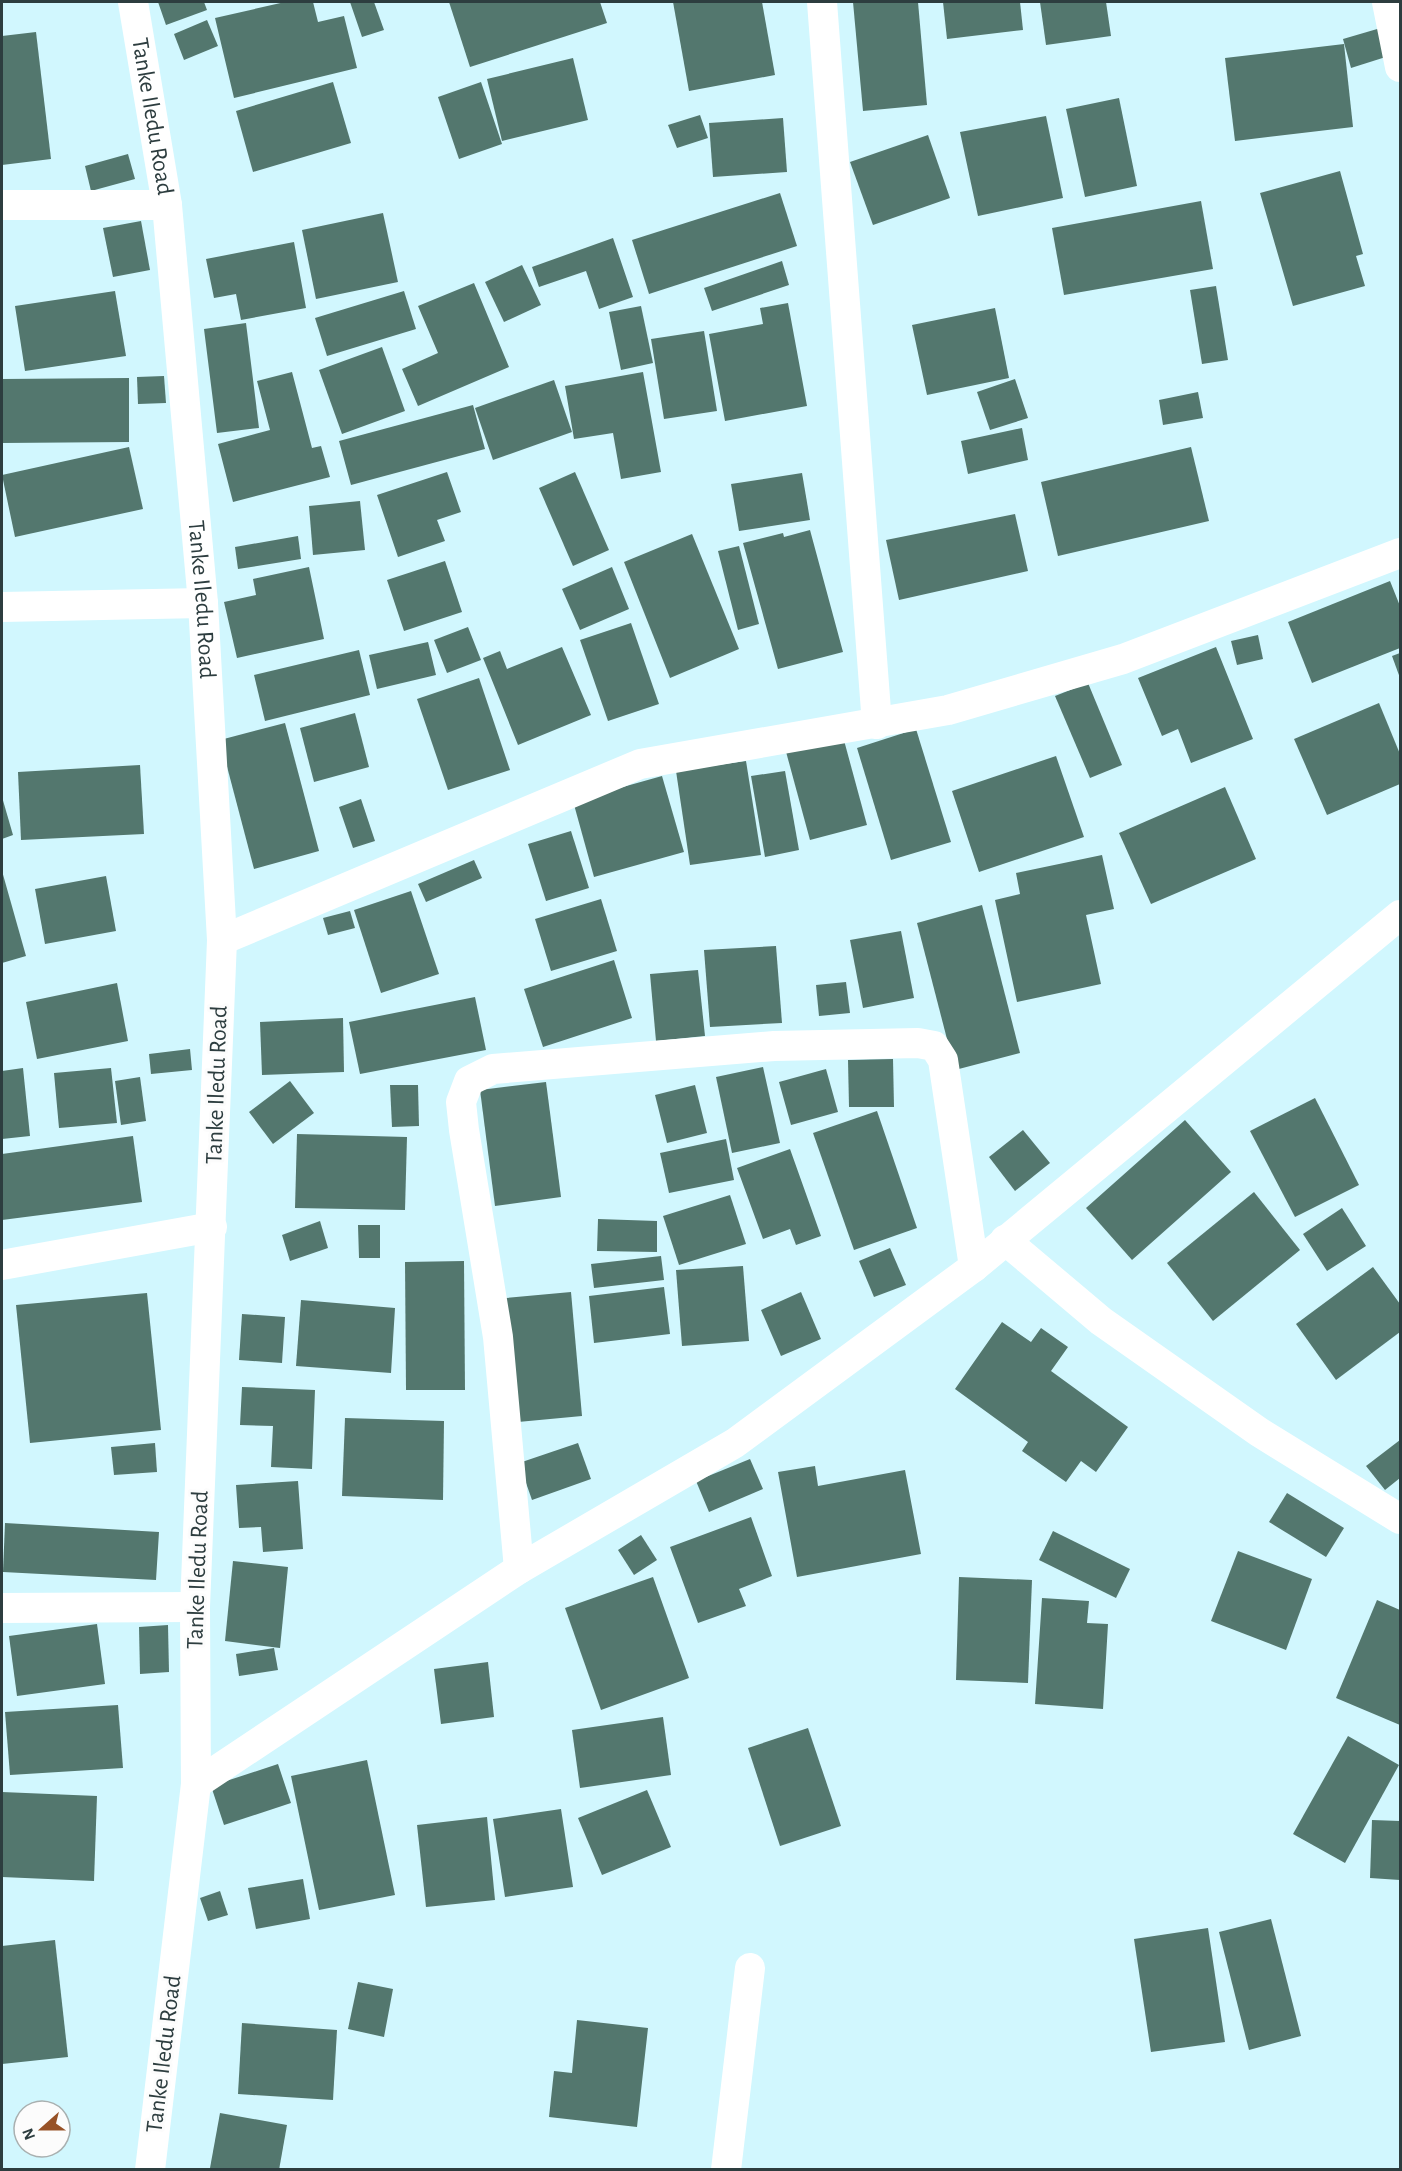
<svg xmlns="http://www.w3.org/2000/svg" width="1402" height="2171" viewBox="0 0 1402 2171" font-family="'Alegreya Sans',sans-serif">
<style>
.building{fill:#53776e}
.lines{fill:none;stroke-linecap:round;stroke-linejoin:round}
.minor{stroke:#fff;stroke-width:30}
.labels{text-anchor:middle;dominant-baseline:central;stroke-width:6;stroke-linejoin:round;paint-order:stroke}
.street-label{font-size:24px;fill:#2d3d3f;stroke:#fcfcfc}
</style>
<rect width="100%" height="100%" fill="#d1f7fe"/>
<g class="building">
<polygon points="158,2 204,2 207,10 166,25"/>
<polygon points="285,2 313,2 318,22 344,16 357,68 234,98 215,18"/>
<polygon points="350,2 374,2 384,30 362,37"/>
<polygon points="449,2 600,2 607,23 470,67"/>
<polygon points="673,2 762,2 775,75 689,91"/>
<polygon points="853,2 918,2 927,105 863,111"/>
<polygon points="943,2 1020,2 1023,30 947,39"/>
<polygon points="1040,2 1106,2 1111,36 1046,45"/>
<polygon points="207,20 218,46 184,60 174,34"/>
<polygon points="1384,27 1392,55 1351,68 1343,39"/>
<polygon points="36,32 51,159 2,165 2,36"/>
<polygon points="1344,44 1353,127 1235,141 1225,58"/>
<polygon points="573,58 588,120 502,141 487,79"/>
<polygon points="333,82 351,143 253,172 236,111"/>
<polygon points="481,82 502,144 459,159 438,97"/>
<polygon points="1119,98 1137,186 1085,197 1066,109"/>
<polygon points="700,115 708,138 677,148 668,125"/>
<polygon points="1046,116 1063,198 978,216 960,132"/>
<polygon points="783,118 787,172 713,177 709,123"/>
<polygon points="928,135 950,198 873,225 850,162"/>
<polygon points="128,154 135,179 91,191 85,166"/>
<polygon points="1340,171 1363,254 1356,256 1365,286 1293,306 1260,193"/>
<polygon points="780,193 797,246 649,294 632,240"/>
<polygon points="1201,201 1213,269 1064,295 1052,228"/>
<polygon points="383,213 398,282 316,299 302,230"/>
<polygon points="141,221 150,270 113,277 103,228"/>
<polygon points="613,238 633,297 599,309 586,271 539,287 532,267"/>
<polygon points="294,242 306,308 241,320 236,294 214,298 206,259"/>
<polygon points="782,261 789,285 712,311 704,288"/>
<polygon points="522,265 541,305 504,322 485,282"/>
<polygon points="474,283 509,367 418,406 402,369 438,353 418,306"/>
<polygon points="1216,286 1228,360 1202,364 1190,290"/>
<polygon points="115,291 126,356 25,371 15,306"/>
<polygon points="404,291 416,329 327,356 315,318"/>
<polygon points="788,303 807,406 725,421 709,334 763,324 760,308"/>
<polygon points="641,306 653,363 621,370 609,312"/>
<polygon points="995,308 1009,378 927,395 912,325"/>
<polygon points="246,323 259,428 217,433 204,329"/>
<polygon points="704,331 717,411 664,419 651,339"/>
<polygon points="382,347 405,411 342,434 319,370"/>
<polygon points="292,372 312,448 321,446 330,477 233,502 218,444 270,430 257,381"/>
<polygon points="643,372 661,472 621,479 613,433 574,439 565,386"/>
<polygon points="164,376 166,403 138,404 137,377"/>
<polygon points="129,378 129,442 2,443 2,379"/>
<polygon points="1015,379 1028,418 990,430 977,392"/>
<polygon points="554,380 572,432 493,460 475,408"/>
<polygon points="1198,392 1203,418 1163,425 1159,400"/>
<polygon points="473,405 485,449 351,485 339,441"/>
<polygon points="1022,428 1028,460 968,474 961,441"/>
<polygon points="129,447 143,509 15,537 2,475"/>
<polygon points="1191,447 1209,521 1058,556 1041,482"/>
<polygon points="447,472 461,512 437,520 445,541 398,557 377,495"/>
<polygon points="575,472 609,550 573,566 539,488"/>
<polygon points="802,473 810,520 739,531 731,484"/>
<polygon points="360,501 365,550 313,555 309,506"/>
<polygon points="1015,514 1028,571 899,600 886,540"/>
<polygon points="810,530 843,652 778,669 743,543 783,533 784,537"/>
<polygon points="692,534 739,649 670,678 624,562"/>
<polygon points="298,536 301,559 238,569 235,547"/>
<polygon points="739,546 759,624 738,630 718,551"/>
<polygon points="445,561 462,612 404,631 387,580"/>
<polygon points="309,567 324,639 237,658 224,602 256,595 253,579"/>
<polygon points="612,567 629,609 580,630 562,589"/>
<polygon points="1390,581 1400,606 1400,648 1312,683 1288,622"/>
<polygon points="631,623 659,704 608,721 580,640"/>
<polygon points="468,627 481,660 447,673 434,640"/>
<polygon points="1258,635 1263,659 1237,665 1231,641"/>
<polygon points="428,642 436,675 377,689 369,655"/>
<polygon points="562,647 591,715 518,745 483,658 500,651 507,669"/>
<polygon points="1216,647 1253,739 1191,763 1178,729 1162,736 1138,678"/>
<polygon points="359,650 370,695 265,721 254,675"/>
<polygon points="1400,653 1400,678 1392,656"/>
<polygon points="479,678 510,770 448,790 417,699"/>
<polygon points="1088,683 1122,765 1090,778 1055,696"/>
<polygon points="1379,703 1400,754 1400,784 1327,815 1294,739"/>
<polygon points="355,713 369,767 314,782 300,728"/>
<polygon points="285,723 319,851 254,869 220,740"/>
<polygon points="916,729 951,842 891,860 857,748"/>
<polygon points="842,733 867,825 810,840 785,748"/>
<polygon points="1056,756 1084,837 979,872 952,791"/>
<polygon points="746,761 761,855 690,865 676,771"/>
<polygon points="140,765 144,834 21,840 18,772"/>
<polygon points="785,771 799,850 765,857 751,776"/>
<polygon points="662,776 684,852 594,877 573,801"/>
<polygon points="1225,787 1256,859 1151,904 1119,833"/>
<polygon points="2,797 13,835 2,839"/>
<polygon points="361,799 375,841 353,848 339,807"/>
<polygon points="571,831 589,888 546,901 528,844"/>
<polygon points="1102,855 1114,909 1086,915 1101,984 1017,1002 995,900 1020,894 1016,873"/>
<polygon points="474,860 482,878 426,902 418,884"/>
<polygon points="2,871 26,956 2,963"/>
<polygon points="106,876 116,931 45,944 35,889"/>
<polygon points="411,891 439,974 381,993 354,910"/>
<polygon points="601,899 617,951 551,971 535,919"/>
<polygon points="982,905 1020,1053 955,1070 917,923"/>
<polygon points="350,911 355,928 328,935 323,918"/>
<polygon points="901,931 914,998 863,1008 850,940"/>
<polygon points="776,946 782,1023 710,1027 704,950"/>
<polygon points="614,960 632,1018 543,1047 524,989"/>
<polygon points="698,970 705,1036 656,1041 650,974"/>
<polygon points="846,982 850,1013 819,1016 816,985"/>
<polygon points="117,983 128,1041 37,1059 26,1002"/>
<polygon points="475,997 486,1050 360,1074 349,1022"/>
<polygon points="343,1018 344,1072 262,1075 260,1022"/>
<polygon points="190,1049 192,1070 151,1074 149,1054"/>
<polygon points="893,1059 894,1107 849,1107 848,1060"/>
<polygon points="763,1067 780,1143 732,1153 716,1077"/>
<polygon points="23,1068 30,1136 2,1139 2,1071"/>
<polygon points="111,1068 117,1123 59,1128 54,1073"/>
<polygon points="826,1069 838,1112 791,1125 779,1082"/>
<polygon points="140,1077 146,1121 121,1125 115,1081"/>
<polygon points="290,1081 314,1113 273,1144 249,1112"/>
<polygon points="546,1082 561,1197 495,1206 480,1090"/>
<polygon points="390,1085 418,1085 419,1126 392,1127"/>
<polygon points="695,1085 707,1133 667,1143 655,1095"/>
<polygon points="1315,1098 1359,1185 1295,1217 1250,1131"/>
<polygon points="877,1111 917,1228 854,1250 813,1133"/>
<polygon points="1185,1120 1231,1172 1132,1260 1086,1208"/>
<polygon points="1023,1130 1050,1163 1015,1191 989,1157"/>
<polygon points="297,1134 407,1137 405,1210 295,1208"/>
<polygon points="133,1136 142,1202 2,1220 2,1154"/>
<polygon points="726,1139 734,1180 669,1193 660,1153"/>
<polygon points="790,1149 821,1236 796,1245 790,1229 763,1239 737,1168"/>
<polygon points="1254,1192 1300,1250 1213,1321 1167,1263"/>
<polygon points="730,1195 746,1244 679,1265 663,1216"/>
<polygon points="1342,1208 1366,1246 1327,1271 1303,1234"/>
<polygon points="598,1219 657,1221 657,1252 597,1251"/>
<polygon points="320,1221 328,1248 290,1261 282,1235"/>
<polygon points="358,1225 380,1225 380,1258 359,1258"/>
<polygon points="890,1248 906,1285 874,1297 859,1261"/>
<polygon points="661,1256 664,1280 594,1288 591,1264"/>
<polygon points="464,1261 465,1390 406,1390 405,1262"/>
<polygon points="743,1266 749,1341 682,1346 676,1270"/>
<polygon points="1373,1267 1400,1304 1400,1332 1336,1380 1296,1324"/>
<polygon points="664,1287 670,1334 594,1343 589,1296"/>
<polygon points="571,1292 582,1416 518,1422 506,1298"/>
<polygon points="801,1292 821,1339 781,1356 761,1310"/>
<polygon points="147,1293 161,1430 30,1443 16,1305"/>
<polygon points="301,1300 395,1308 391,1373 296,1366"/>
<polygon points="242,1314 285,1317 282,1363 239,1360"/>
<polygon points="1002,1322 1031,1342 1041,1328 1068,1347 1051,1371 1128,1427 1096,1472 1081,1461 1066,1482 1022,1451 1028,1442 955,1389"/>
<polygon points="242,1387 315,1390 312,1469 271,1467 273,1426 240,1425"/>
<polygon points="345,1418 444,1421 443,1500 342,1496"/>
<polygon points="1400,1440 1400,1478 1385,1490 1366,1466"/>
<polygon points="155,1443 157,1472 114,1475 111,1447"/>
<polygon points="578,1443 591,1479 532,1500 519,1463"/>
<polygon points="750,1459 763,1489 709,1512 696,1481"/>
<polygon points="815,1466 818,1486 905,1470 921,1554 797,1577 778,1472"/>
<polygon points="298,1481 303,1549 263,1552 261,1527 239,1528 236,1485"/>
<polygon points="1287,1493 1344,1528 1326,1557 1269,1522"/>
<polygon points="751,1517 772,1576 739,1589 746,1606 698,1623 670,1547"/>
<polygon points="5,1523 159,1532 156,1580 3,1572"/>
<polygon points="1053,1531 1130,1569 1116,1598 1039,1560"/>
<polygon points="641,1535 657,1560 634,1575 618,1550"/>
<polygon points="1238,1551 1312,1579 1286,1650 1211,1621"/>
<polygon points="233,1561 288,1567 280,1648 225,1641"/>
<polygon points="653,1577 689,1678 601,1710 565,1608"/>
<polygon points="959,1577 1032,1580 1028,1683 956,1680"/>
<polygon points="1042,1598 1089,1601 1087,1623 1108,1624 1103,1709 1035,1704"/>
<polygon points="1377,1600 1400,1610 1400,1725 1336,1698"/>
<polygon points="97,1624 105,1684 17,1696 9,1636"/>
<polygon points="168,1625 169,1672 140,1674 139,1627"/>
<polygon points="274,1648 278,1670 239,1676 236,1654"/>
<polygon points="488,1662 494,1717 441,1724 434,1669"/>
<polygon points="118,1705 123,1768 10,1775 5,1712"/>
<polygon points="663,1717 671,1775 580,1788 572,1730"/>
<polygon points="808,1728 841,1826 780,1846 748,1748"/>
<polygon points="1348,1736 1399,1765 1345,1863 1293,1834"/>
<polygon points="367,1760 395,1895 319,1910 291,1776"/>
<polygon points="278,1764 291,1803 224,1825 211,1786"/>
<polygon points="647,1790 671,1847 602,1875 578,1818"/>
<polygon points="2,1792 97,1796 94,1881 2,1877"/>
<polygon points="561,1809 573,1887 505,1897 493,1819"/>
<polygon points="487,1817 495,1900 426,1907 417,1825"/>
<polygon points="1372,1820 1400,1821 1400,1880 1370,1878"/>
<polygon points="303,1879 310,1919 256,1929 248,1888"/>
<polygon points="220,1891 228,1915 208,1921 200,1898"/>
<polygon points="1271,1919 1301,2036 1249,2050 1219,1932"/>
<polygon points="1208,1928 1225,2042 1151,2052 1134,1939"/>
<polygon points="55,1940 68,2057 2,2064 2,1946"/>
<polygon points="358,1982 393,1989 384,2037 348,2029"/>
<polygon points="577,2020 648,2028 637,2127 549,2117 554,2071 572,2073"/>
<polygon points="242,2023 337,2030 333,2100 238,2094"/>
<polygon points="220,2113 287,2125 279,2170 210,2168"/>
</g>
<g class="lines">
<g class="minor">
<path id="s1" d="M133 2 167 205 203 603 222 940 195 1607 196 1784 150 2170"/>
<polyline points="822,2 877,724"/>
<polyline points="1387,2 1400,67"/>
<polyline points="2,205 167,205"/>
<polyline points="2,607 203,603"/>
<polyline points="222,940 640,764 948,710 1123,659 1400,553"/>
<polyline points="1005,1240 1101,1321 1259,1432 1400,1519"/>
<polyline points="2,1265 212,1227"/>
<polyline points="519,1569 498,1337 464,1130 461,1102 469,1081 493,1069 774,1046 918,1043 934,1046 943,1060 974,1267"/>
<polyline points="2,1608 195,1607"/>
<polyline points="196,1784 519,1569 735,1443 974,1267 1400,915"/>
<polyline points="726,2170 750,1968"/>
</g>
</g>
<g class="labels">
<g class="street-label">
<text stroke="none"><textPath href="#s1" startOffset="116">Tanke Iledu Road</textPath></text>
<text stroke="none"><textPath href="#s1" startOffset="602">Tanke Iledu Road</textPath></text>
<text transform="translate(217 1085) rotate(-88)">Tanke Iledu Road</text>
<text transform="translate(198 1570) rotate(-88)">Tanke Iledu Road</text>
<text transform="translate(164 2054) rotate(-83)">Tanke Iledu Road</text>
</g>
</g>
<rect width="1402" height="2171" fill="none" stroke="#2d3d3f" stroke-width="6"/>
<g transform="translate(42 2129) rotate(249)"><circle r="28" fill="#fcfcfc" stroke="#a9b0b0" stroke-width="1.5"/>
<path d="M0-4.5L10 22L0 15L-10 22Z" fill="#975227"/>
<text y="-9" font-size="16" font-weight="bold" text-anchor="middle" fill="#2d3d3f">N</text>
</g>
</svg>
